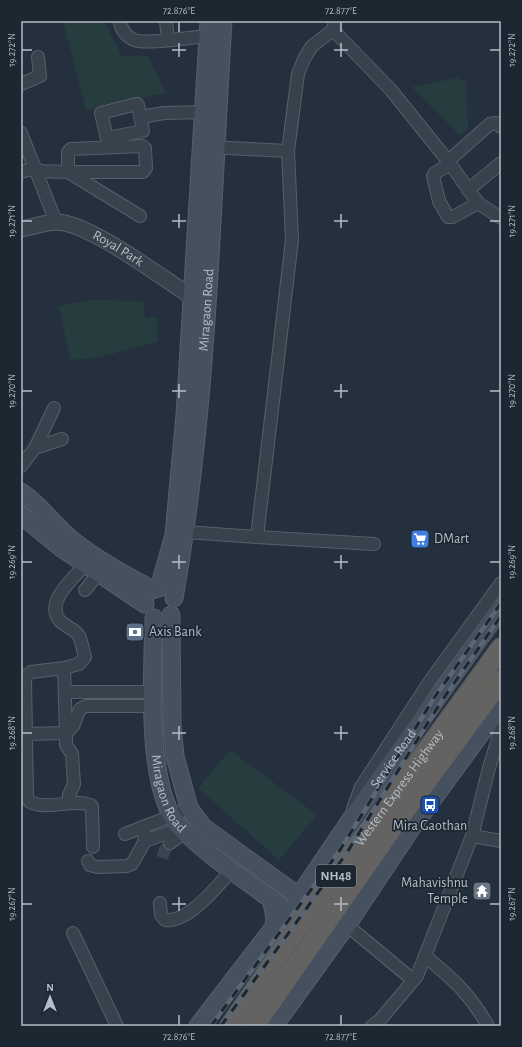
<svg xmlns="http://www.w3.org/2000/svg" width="522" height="1047" viewBox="0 0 522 1047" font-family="'Alegreya Sans',sans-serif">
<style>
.green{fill:#263c3e}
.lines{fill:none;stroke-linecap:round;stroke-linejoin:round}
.minor-tunnel{stroke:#3a4552;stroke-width:12;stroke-dasharray:12 6;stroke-linecap:butt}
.minor-casing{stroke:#56606b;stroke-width:14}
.tertiary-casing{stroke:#56606b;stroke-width:17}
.secondary-casing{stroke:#56606b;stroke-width:19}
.trunk-casing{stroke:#434d58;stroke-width:22}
.minor{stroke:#38424d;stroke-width:12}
.tertiary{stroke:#38424d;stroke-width:15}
.secondary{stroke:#465160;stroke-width:17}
.trunk{stroke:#646361;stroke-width:20}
.rail-casing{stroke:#5a6674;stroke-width:4.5}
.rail{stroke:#1d2732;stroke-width:3;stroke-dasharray:9;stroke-linecap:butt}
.ticks{fill:none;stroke:#b4bdc8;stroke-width:1.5}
.labels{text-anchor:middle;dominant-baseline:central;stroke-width:3.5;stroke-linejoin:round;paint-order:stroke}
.shield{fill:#1d2732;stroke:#87909b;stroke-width:1}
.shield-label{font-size:13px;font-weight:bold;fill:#b4bdc8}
.street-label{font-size:14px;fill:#b4bdc8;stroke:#1d2732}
.poi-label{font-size:14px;fill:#b4bdc8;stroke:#1d2732;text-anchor:start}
.neatline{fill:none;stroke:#b4bdc8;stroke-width:1.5}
.ticks-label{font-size:10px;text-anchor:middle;fill:#b4bdc8}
</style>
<rect width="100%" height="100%" fill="#24303d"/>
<g class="green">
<polygon points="63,21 104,21 122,56 148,56 166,93 86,110"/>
<polygon points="457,78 466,82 468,129 460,135 412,87"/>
<polygon points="91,300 144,301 145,318 157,317 157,342 100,357 70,360 59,306"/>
<polygon points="230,750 317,815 279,860 198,788"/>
</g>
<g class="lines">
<polyline class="minor-tunnel" points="162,858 165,850 170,843"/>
<defs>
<g id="minor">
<path d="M120 21C121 30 126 36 134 40 146 45 192 37 208 36"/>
<polyline points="166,21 168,39"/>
<polyline points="335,21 333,30 391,90 448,161 478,203 501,218"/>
<polyline points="333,30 312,46 304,59 298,74 288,151 292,240 257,537 374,544"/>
<polyline points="21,84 40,76 38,57"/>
<polygon points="137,104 138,105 143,131 107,138 101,113"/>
<polyline points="141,117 164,113 203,112"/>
<polyline points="21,133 56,222"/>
<polygon points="142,146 145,148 146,168 143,172 68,172 68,152 71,149"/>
<polyline points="209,147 288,151"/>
<polyline points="448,161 490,124 496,123 501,127"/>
<polyline points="450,164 435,173 433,176 439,201 448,217 453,217 478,203"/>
<polyline points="36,171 68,172 140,216"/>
<polyline points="21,172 36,168"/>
<polyline points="468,190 501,163"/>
<polyline points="35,448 54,408"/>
<polyline points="21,466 35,448 62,439"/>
<polyline points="186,532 257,537"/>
<polyline points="85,590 98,574"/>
<path d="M64 668 31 672 27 675 25 680 27 797 30 802C49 811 71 798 91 805L92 807 93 847"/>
<polyline points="65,692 152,692"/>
<path d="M26 734 66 733 64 668 79 664 85 657C83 651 82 642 79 636 75 629 66 627 60 621 44 603 73 578 85 565"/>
<polyline points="69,803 69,795 74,784 72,754 66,745 66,733 73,726 80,709 86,706 153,706"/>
<polyline points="353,809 361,787 430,681 501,583"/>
<polyline points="125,834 179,813"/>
<polyline points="472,836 501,841"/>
<polyline points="145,841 181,828"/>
<polyline points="170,843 185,832"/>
<polyline points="88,861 90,865 97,867 127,866 132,864 145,841 143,827"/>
<path d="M160 903 161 915 165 920C189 923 217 886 233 869"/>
<polyline points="342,921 413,980"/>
<polyline points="73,933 117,1026"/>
<path d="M425 956C453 979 470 994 488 1026"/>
<polyline points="372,1026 380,1020 417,976 425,956 472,836 489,768 501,729"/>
</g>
<g id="tertiary">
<path id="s1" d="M21 229C32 227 46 222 57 222 90 223 162 278 192 297L202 299"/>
</g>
<g id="secondary">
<path d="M21 492C41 505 54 526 72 540 97 560 125 575 153 590"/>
<polyline points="21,515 60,547 145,604"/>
<polyline points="159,588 174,535 185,415 209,21"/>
<path id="s2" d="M174 598C208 408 211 213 223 21"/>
<polyline points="171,615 172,725 175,756 189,808 203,827 308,903"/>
<path id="s3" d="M154 618C153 668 144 792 181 828 212 860 256 886 291 915"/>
<path id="s4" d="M292 936 291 915 299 896 349 822 501 608"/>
<polyline points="198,1026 274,927 275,918 271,898"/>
<polyline points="274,1026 347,925 411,829 501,706"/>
</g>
<g id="trunk">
<path id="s5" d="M230 1026 292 936 501 648"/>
<polyline points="254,1026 397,821 501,680"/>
</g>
</defs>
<use href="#minor" class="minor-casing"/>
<use href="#tertiary" class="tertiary-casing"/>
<use href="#secondary" class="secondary-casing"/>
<use href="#trunk" class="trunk-casing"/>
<use href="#minor" class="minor"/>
<use href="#tertiary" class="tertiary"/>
<use href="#secondary" class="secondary"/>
<use href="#trunk" class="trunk"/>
<defs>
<g id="rail">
<polyline points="211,1026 340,850 434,698 501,603"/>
<polyline points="221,1026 346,854 441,702 501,616"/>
</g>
</defs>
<use href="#rail" class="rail-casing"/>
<use href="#rail" class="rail"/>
</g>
<path class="ticks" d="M179 22V32M341 22V32M179 43V57M341 43V57M22 50H32M172 50H186M334 50H348M490 50H500M179 214V228M341 214V228M22 221H32M172 221H186M334 221H348M490 221H500M179 384V398M341 384V398M22 391H32M172 391H186M334 391H348M490 391H500M179 555V569M341 555V569M22 562H32M172 562H186M334 562H348M490 562H500M179 726V740M341 726V740M22 733H32M172 733H186M334 733H348M490 733H500M179 897V911M341 897V911M22 904H32M172 904H186M334 904H348M490 904H500M179 1015V1025M341 1015V1025"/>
<defs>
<symbol id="supermarket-square" viewBox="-11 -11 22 22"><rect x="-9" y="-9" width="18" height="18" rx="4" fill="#3f7fe0" stroke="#1d2732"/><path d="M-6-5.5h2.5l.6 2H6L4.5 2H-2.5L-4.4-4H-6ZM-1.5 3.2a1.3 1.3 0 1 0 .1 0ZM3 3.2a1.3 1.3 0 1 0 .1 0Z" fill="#fff"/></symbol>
<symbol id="bank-square" viewBox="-11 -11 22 22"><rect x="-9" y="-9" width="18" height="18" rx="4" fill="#5c6f8a" stroke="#1d2732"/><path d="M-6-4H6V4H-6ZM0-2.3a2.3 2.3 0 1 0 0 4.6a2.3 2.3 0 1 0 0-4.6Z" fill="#fff"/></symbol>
<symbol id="bus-square" viewBox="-11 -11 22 22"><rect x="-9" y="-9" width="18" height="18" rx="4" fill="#1a4fb4" stroke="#1d2732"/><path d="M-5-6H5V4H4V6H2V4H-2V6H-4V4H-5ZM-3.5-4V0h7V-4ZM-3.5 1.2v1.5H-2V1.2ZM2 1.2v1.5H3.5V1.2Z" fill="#fff"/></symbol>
<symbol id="temple-square" viewBox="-11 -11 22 22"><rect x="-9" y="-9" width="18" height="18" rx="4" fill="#6b7280" stroke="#1d2732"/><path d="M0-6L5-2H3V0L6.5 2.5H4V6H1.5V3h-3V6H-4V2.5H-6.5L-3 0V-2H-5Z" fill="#fff"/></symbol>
</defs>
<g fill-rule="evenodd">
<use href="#supermarket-square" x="409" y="528" width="22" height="22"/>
<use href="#bank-square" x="124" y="621" width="22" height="22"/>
<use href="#bus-square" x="419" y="794" width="22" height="22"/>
<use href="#temple-square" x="471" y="880" width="22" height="22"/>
</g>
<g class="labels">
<rect class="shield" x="316" y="865" width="40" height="22" rx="3"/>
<g class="shield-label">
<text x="336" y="876">NH48</text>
</g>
<g class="street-label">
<text stroke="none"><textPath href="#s1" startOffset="104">Royal Park</textPath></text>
<text stroke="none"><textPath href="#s2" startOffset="290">Miragaon Road</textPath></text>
<text stroke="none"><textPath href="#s4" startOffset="208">Service Road</textPath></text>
<text stroke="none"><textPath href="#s5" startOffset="292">Western Express Highway</textPath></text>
<text stroke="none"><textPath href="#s3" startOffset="178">Miragaon Road</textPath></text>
</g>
<g class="poi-label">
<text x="434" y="539">DMart</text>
<text x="149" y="632">Axis Bank</text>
<text x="430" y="826" text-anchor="middle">Mira Gaothan</text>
<text x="468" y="883" text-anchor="end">Mahavishnu<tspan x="468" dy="16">Temple</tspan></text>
</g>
</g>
<rect width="522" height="1047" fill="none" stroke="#1d2732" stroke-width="44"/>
<g transform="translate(50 997)" stroke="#1d2732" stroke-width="3" paint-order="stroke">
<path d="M0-3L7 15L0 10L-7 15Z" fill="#b4bdc8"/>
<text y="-6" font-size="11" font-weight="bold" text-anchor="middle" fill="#b4bdc8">N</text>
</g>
<rect x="22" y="22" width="478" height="1003" class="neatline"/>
<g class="ticks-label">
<text x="179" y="14">72.876°E</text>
<text x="341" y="14">72.877°E</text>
<text transform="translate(11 50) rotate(-90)" y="4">19.272°N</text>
<text transform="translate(511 50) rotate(-90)" y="4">19.272°N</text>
<text transform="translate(11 221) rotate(-90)" y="4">19.271°N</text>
<text transform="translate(511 221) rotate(-90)" y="4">19.271°N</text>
<text transform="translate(11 391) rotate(-90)" y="4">19.270°N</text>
<text transform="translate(511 391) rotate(-90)" y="4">19.270°N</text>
<text transform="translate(11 562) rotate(-90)" y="4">19.269°N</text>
<text transform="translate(511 562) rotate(-90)" y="4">19.269°N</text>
<text transform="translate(11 733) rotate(-90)" y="4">19.268°N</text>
<text transform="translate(511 733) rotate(-90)" y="4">19.268°N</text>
<text transform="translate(11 904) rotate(-90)" y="4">19.267°N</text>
<text transform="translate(511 904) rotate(-90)" y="4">19.267°N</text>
<text x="179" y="1040">72.876°E</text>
<text x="341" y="1040">72.877°E</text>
</g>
</svg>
